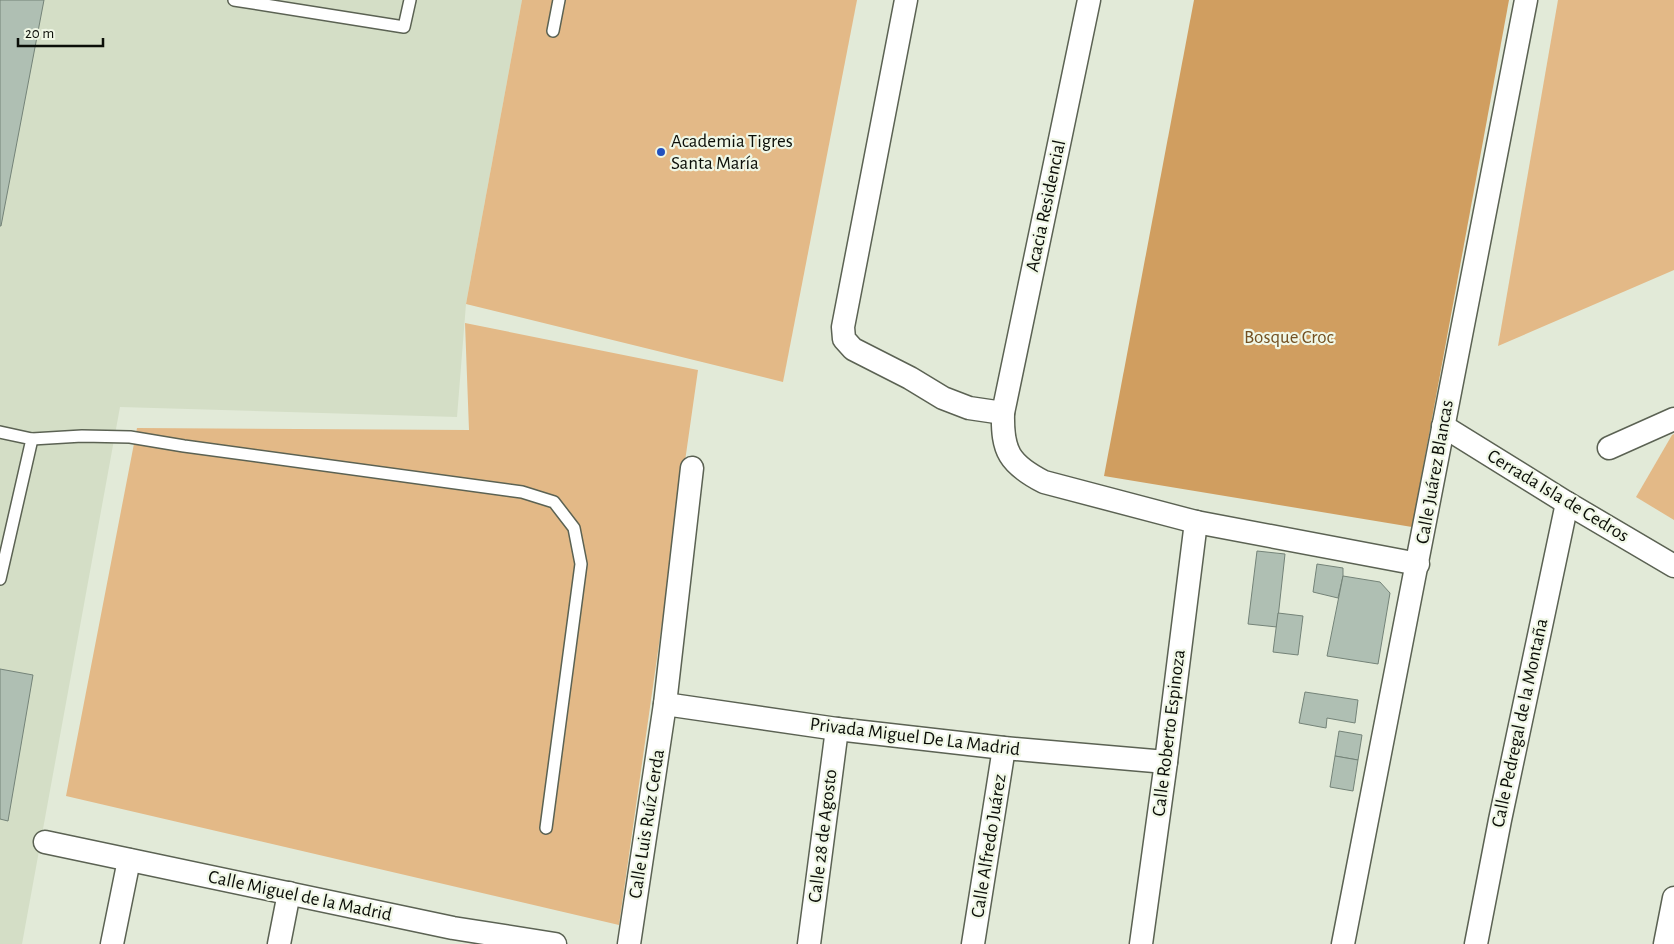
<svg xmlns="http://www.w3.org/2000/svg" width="1674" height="944" viewBox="0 0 1674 944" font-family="'Alegreya Sans',sans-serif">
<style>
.built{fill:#d4dec6}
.green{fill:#e3b987}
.forest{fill:#d09e60}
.building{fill:#afbfb3;stroke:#748378}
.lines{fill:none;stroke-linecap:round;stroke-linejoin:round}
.service-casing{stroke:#5b6253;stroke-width:14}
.minor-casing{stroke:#5b6253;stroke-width:25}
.service{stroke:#fff;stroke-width:11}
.minor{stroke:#fff;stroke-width:22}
.poi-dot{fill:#2251bf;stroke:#f0f7e6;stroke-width:2}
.labels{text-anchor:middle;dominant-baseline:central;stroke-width:4.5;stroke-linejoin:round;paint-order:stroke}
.poi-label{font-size:19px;fill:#0b0e08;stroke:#f0f7e6;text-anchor:start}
.street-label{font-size:19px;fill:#0b0e08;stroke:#f0f7e6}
.park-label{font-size:19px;fill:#735021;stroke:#f0f7e6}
</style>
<rect width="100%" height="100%" fill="#e2ead8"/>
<polygon class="built" points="0,0 522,0 466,304 457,417 120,407 22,944 0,944"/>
<g class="green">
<polygon points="522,0 857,0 783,382 466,304"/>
<polygon points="1558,0 1674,0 1674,270 1498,346"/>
<polygon points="465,323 698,370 619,925 66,796 137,428 469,430"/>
<polygon points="1674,434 1674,520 1636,497 1672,435"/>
</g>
<polygon class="forest" points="1194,0 1509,0 1412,527 1104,476"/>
<g class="building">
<polygon points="0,0 44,0 1,226 0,226"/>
<polygon points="1257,551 1285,554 1277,627 1248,624"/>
<polygon points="1317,564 1343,568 1343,576 1338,598 1313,592"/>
<polygon points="1343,576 1380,582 1390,593 1378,664 1327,656"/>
<polygon points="1278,613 1303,616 1298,655 1273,652"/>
<polygon points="0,669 33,675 8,821 0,819"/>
<polygon points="1305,692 1358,700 1355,723 1327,718 1326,728 1299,723"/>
<polygon points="1339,731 1362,735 1358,760 1335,756"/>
<polygon points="1335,756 1358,760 1353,791 1330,787"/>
</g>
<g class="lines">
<defs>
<g id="service">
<polyline points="234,0 404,27 410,0"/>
<polyline points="553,31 559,0"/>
<polyline points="0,432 32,439 0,579"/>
<polyline points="32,439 82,436 130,437 184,446 522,492 554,502 574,528 581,564 546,828"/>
</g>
<g id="minor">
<polyline points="906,0 843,327 844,339 853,349 910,378 943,398 969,408 1003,413"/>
<path d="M1089 0 1003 413C1002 451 1009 464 1044 482L1196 522 1418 564"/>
<polyline points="1443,426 1567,503 1674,566"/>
<polyline points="1609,448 1674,419"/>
<polyline points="665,704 837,729 1004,748 1166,762"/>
<polyline points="45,842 453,928 555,944"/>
<polyline points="112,944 129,860"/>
<polyline points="279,944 289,893"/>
<polyline points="629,944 665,704 692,468"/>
<polyline points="809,944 837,729"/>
<polyline points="973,944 1004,748"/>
<polyline points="1141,944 1166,762 1196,522"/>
<path d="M1343 944C1405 630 1464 315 1526 0"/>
<polyline points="1476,944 1500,820 1567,503"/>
<polyline points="1665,944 1674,898"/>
</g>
</defs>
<use href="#service" class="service-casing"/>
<use href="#minor" class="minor-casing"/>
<use href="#service" class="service"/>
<use href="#minor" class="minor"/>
</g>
<circle class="poi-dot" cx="661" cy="152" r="5"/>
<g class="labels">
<g class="poi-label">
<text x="671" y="141">Academia Tigres<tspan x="671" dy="22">Santa María</tspan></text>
</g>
<g class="street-label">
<text transform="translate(1046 206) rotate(-78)">Acacia Residencial</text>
<text transform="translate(1435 472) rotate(-80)">Calle Juárez Blancas</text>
<text transform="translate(1558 496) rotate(31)">Cerrada Isla de Cedros</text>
<text transform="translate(1520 723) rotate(-78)">Calle Pedregal de la Montaña</text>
<text transform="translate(1169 733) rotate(-83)">Calle Roberto Espinoza</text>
<text transform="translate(915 737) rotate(7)">Privada Miguel De La Madrid</text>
<text transform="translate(647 824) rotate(-81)">Calle Luis Ruíz Cerda</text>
<text transform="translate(823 836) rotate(-83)">Calle 28 de Agosto</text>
<text transform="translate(989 846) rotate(-81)">Calle Alfredo Juárez</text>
<text transform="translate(300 896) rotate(12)">Calle Miguel de la Madrid</text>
</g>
<g class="park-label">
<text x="1289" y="337">Bosque Croc</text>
</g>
</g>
<path d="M18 38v8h85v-8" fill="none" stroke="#0b0e08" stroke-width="2.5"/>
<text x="25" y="38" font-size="15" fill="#0b0e08" stroke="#f0f7e6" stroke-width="4" paint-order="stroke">20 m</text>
</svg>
